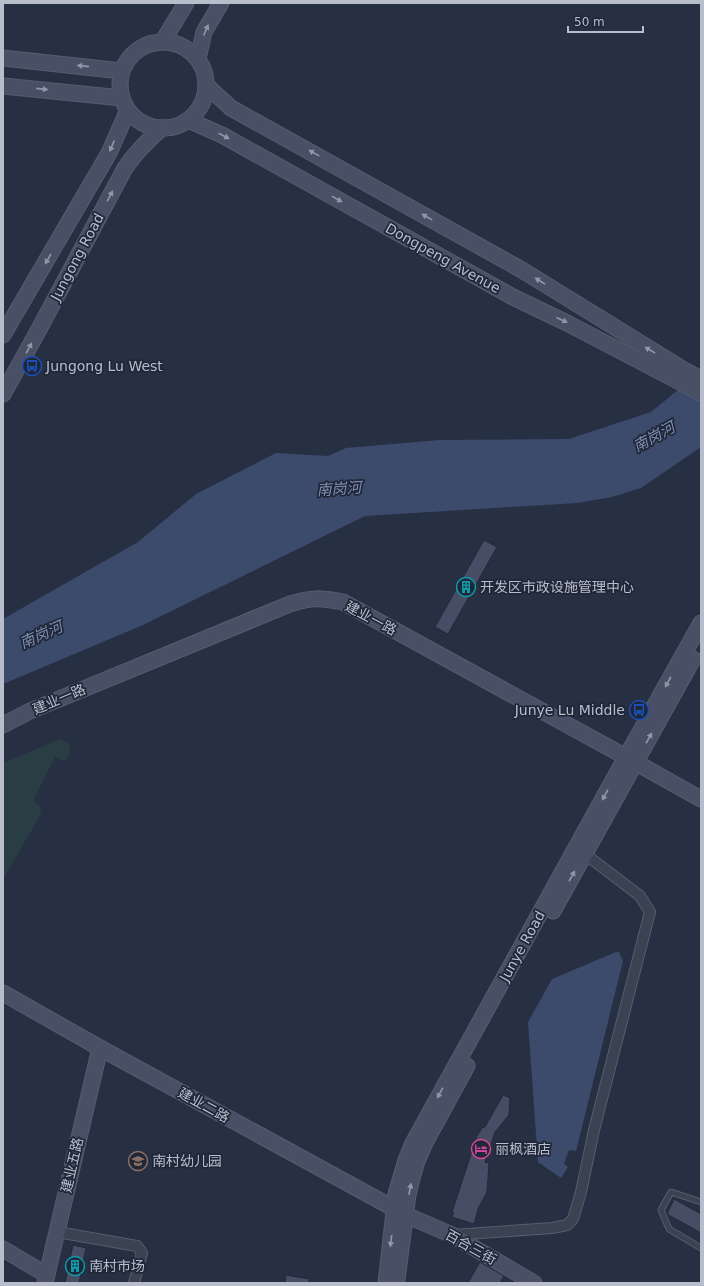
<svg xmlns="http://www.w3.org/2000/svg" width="704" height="1286" viewBox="0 0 704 1286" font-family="'DejaVu Sans','Noto Sans SC',sans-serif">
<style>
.green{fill:#293d44}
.water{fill:#3c4a6c}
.building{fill:#464e65;stroke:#22293a}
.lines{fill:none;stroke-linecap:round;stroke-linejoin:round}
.lane-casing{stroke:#565d6d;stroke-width:7}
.street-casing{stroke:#565d6d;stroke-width:12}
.secondary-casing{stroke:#565d6d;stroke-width:17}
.lane{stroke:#3b4252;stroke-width:5}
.street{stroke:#3b4252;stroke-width:10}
.secondary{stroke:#495065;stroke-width:15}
.oneway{fill:#9197a8}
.labels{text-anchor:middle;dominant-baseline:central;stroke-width:3.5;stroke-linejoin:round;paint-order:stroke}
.street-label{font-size:14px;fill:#b8bdcc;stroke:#202738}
.poi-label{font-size:14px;fill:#b8bdcc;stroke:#202738;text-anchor:start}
.water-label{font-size:15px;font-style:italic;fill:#7f8fb3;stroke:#202738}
</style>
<rect width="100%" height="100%" fill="#272f43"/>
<path class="green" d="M60 739C75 745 70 751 65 762L55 757 33 801 40 806 41 814 3 879V763Z"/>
<g class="water">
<polygon points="701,371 701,447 641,488 612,497 577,503 365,516 143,625 3,684 3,619 138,542 196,494 276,453 328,456 346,448 440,440 569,439 651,412"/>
<polygon points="616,952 619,952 623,961 576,1151 569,1150 564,1164 568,1167 561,1178 538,1162 528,1022 552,979"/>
</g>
<g class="building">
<polygon points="484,540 497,547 448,634 435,627"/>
<polygon points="503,1095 510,1098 509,1115 495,1132 485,1162 489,1163 487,1192 478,1209 474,1224 452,1217 454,1213 452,1212 477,1136 482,1128 485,1127"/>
<polygon points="674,1199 701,1214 701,1233 667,1214"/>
<polygon points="73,1245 86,1248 79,1283 65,1283"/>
<polygon points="480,1262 504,1276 500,1283 468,1283"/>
<polygon points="286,1275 309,1279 309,1283 285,1283"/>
</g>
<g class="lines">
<defs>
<polyline id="lane" points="701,1202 671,1192 661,1210 669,1229 701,1248"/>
<g id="street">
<polyline points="57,1232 137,1246 142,1253 134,1283"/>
<polyline points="453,1235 552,1228 567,1225 573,1219 576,1209 581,1192 594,1130 650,912 640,896 585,854"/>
</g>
<g id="secondary">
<polyline points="163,41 186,3"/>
<circle cx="163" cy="85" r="43"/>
<polyline points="3,58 122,71"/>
<polyline points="198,59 204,32 221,3"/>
<polyline points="206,85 231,108 522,270 684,370 701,379"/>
<polyline points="3,86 122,98"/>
<polyline points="188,120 222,135 513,297 567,323 701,393"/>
<polyline points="3,335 109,153 128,110"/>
<path d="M3 394 37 333 125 168C136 152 148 140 162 128"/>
<path d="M3 725 30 711 290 604C312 597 320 598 343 602L626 757 701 799"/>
<polyline points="553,911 693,659"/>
<polyline points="3,993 100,1048 406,1215 452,1235 534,1283"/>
<polyline points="3,1249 47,1275"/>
<polyline points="397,1280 408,1195 412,1178 417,1161 425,1143 467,1066"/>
<polyline points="45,1283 100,1048"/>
<polyline points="386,1283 396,1194 406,1160 413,1143 626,757 701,623"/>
</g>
</defs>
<use href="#lane" class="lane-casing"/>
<use href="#street" class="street-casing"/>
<use href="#secondary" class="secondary-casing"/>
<use href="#lane" class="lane"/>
<use href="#street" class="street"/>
<use href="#secondary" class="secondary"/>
</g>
<defs><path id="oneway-solid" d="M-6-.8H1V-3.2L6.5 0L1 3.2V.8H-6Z"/></defs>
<g class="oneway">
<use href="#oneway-solid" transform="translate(206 30) rotate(-66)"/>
<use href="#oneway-solid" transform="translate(83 66) rotate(-174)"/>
<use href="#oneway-solid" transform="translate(42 89) rotate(6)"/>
<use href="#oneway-solid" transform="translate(224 136) rotate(27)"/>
<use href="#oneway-solid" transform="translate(112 146) rotate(113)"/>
<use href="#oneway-solid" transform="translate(314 153) rotate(-151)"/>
<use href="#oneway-solid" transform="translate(110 196) rotate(-62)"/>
<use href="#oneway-solid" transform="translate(337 199) rotate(29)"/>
<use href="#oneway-solid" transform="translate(427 217) rotate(-151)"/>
<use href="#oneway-solid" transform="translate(48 259) rotate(120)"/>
<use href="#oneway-solid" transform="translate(540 281) rotate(-148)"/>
<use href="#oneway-solid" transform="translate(562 320) rotate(25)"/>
<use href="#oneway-solid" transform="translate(29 348) rotate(-61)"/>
<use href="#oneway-solid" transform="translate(650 350) rotate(-149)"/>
<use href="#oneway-solid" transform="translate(668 682) rotate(119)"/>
<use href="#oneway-solid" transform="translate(649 738) rotate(-61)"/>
<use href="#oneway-solid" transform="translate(605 795) rotate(119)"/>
<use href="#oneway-solid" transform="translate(572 876) rotate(-61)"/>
<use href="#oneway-solid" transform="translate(440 1093) rotate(119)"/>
<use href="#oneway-solid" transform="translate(410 1189) rotate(-79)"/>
<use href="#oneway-solid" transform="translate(391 1241) rotate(97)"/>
</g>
<defs>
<symbol id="bus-ring" viewBox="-11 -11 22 22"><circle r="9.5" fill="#202738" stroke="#1a4fb4" stroke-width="1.5"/><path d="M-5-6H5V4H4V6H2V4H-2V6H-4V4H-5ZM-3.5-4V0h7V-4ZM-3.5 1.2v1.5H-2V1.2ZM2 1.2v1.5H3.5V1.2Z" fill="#1a4fb4"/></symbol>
<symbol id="building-ring" viewBox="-11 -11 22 22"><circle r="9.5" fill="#202738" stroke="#0f9aa8" stroke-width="1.5"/><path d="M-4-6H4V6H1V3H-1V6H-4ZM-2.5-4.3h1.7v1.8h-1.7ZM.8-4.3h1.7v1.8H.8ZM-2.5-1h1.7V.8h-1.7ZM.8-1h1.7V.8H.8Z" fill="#0f9aa8"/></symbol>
<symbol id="hotel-ring" viewBox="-11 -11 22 22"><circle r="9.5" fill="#202738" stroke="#d1479c" stroke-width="1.5"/><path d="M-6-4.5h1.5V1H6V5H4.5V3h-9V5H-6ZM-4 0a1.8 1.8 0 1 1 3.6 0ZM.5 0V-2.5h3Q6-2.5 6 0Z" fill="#d1479c"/></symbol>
<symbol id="school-ring" viewBox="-11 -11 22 22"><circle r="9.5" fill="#202738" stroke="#8d6e63" stroke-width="1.5"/><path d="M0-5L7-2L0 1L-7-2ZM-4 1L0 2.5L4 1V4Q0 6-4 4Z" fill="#8d6e63"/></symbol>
</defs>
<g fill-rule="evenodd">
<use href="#bus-ring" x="21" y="355" width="22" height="22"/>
<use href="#building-ring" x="455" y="576" width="22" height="22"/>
<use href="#bus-ring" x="628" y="699" width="22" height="22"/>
<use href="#hotel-ring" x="470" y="1138" width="22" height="22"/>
<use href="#school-ring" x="127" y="1150" width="22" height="22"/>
<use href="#building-ring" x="64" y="1255" width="22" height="22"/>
</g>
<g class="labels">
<g class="street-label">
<text transform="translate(77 257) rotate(-62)">Jungong Road</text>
<text transform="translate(443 258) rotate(29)">Dongpeng Avenue</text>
<text transform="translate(371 618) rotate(28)">建业一路</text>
<text transform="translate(59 699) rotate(-23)">建业一路</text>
<text transform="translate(522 946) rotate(-61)">Junye Road</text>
<text transform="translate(204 1105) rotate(29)">建业二路</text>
<text transform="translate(72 1165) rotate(-77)">建业五路</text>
<text transform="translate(471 1247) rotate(29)">百合三街</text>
</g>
<g class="poi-label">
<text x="46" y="366">Jungong Lu West</text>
<text x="480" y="587">开发区市政设施管理中心</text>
<text x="625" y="710" text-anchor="end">Junye Lu Middle</text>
<text x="495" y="1149">丽枫酒店</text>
<text x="152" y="1161">南村幼儿园</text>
<text x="89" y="1266">南村市场</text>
</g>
<g class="water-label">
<text transform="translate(654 437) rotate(-29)">南岗河</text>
<text transform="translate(339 489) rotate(-4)">南岗河</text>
<text transform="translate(41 635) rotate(-24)">南岗河</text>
</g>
</g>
<rect width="704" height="1286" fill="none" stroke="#b8bdcc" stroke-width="8"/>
<path d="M568 26v6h75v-6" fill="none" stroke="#b8bdcc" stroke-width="2"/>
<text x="574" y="26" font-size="12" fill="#b8bdcc" stroke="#202738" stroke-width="3" paint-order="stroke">50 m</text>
</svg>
